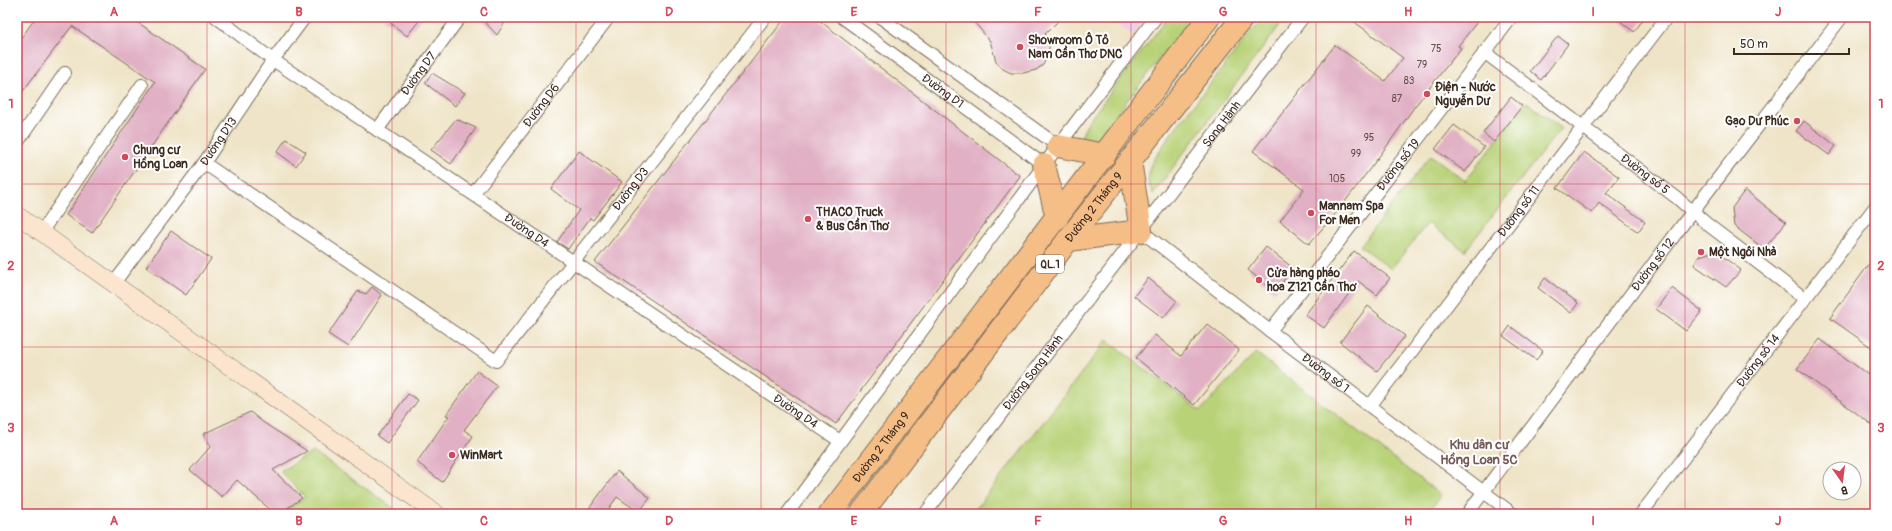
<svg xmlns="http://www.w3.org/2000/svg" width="1892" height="531" viewBox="0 0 1892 531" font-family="Pangolin,sans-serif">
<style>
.built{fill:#eed0e8}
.green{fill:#b8d277;stroke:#7a7e4a}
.building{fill:#e1b0c4}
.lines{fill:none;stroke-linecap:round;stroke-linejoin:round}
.street-casing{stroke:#7a6b59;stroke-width:14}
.secondary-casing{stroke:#7a6b59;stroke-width:18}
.highway-casing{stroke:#7a6b59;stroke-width:24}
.street{stroke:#fff;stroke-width:12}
.secondary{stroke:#fbe5cf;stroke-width:17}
.highway{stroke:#f6be87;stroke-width:22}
.grid{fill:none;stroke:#d1495b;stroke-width:1;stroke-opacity:0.55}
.poi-dot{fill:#d1495b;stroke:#fff;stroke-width:1.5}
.labels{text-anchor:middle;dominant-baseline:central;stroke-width:4;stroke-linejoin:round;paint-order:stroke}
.number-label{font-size:10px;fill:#644c48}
.shield{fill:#fff;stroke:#766a62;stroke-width:1}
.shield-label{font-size:11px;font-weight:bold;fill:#3b2a1e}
.poi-label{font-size:12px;font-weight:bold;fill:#3b2a1e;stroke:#fff;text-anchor:start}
.street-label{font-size:12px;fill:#3b2a1e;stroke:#fff}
.neighbourhood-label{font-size:13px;font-weight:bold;fill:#755958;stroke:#fff}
.neatline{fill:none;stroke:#d1495b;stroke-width:1.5}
.grid-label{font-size:13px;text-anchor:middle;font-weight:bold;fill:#d1495b}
</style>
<rect width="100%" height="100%" fill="#fff"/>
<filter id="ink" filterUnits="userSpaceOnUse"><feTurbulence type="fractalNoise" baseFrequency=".025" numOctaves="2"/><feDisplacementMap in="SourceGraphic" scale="8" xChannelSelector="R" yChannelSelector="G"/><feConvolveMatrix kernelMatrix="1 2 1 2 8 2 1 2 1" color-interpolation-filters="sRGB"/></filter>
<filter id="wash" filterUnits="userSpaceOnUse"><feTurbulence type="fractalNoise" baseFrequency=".012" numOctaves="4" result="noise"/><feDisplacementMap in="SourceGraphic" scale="16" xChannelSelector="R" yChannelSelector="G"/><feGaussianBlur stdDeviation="0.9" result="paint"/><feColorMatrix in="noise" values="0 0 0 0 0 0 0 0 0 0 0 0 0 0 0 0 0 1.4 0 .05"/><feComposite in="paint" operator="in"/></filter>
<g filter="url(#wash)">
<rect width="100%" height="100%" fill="#efe4c7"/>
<polygon class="built" points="1108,17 1147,17 1133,35"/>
<g class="green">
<polygon points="1168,17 1192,17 1094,143 1085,142 1081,137 1088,122"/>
<polygon points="1263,17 1286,17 1153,194 1148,182 1150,166 1170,135"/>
<polygon points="1527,102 1561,128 1465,251 1428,223 1391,269 1360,246 1431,155 1465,181"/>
<polygon points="1107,340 1200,411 1256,353 1441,495 1427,514 972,514"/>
<polygon points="313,452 402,514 281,514 305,497 280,471"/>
</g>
<g id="blocks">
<g class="building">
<polygon points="36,17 130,17 205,69 92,233 66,215 155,82 72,26 17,99 17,44"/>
<polygon points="383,17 422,17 407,36"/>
<polygon points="480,17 508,17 497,35"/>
<polygon points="786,17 815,17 1020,176 836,424 595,262"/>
<polygon points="970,17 1062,17 1045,34 1049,44 1049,53 1043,65 1036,70 1023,73 1011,73 1003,69 996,61 990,41"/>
<polygon points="1348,17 1481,17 1458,46 1461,48 1415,106 1387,146 1341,207 1309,244 1280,221 1304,189 1253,151 1335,45 1385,81 1403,58"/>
<polygon points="1615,17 1645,17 1634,32"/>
<polygon points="1558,36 1568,44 1541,80 1530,71"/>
<polygon points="432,73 465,93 455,106 425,83"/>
<polygon points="1511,97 1522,106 1494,142 1483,133"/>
<polygon points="456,119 476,128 451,164 431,150"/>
<polygon points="1804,121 1836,146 1829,155 1796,131"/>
<polygon points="1454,125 1484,147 1465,172 1435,149"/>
<polygon points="286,139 306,152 296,166 277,152"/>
<polygon points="579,151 622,182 593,220 590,218 568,249 557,242 579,210 551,189"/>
<polygon points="1584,152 1619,177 1606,193 1645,222 1638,232 1599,203 1592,213 1557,188"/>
<polygon points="1745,190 1786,222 1764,249 1734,226 1732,208"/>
<polygon points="171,231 211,259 186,295 146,267"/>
<polygon points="1266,247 1293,268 1275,292 1248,270"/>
<polygon points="1354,251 1390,278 1377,295 1358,281 1324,328 1305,315"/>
<polygon points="1715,251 1741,270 1726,287 1694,265 1699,256"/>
<polygon points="1875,256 1875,350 1830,318"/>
<polygon points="1148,278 1177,301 1163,318 1134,296"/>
<polygon points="1545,278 1578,303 1571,313 1538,288"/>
<polygon points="372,287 382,295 348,347 328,334 358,291 366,294"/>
<polygon points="1672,288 1702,311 1686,331 1656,309"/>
<polygon points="1368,306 1405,336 1377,371 1340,342"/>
<polygon points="1207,324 1239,350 1194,405 1136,358 1155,335 1181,356"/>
<polygon points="1510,326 1543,351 1536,360 1503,336"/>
<polygon points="1820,339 1875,380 1875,427 1797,369"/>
<polygon points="477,371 497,386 464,430 473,436 442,482 417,462 449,416 446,415"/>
<polygon points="408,394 418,400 387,443 377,436"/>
<polygon points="250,412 264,423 307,451 273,470 302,498 279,514 275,514 237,480 222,497 190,470 211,446 203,434"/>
<polygon points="617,471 650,498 639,512 617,497 605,514 585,514"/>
</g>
</g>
</g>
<g filter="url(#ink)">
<use href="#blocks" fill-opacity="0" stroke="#7a6b59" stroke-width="1"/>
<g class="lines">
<defs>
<g id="street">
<path id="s1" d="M216 17 273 60 840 441"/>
<path id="s2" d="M842 17 1044 165"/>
<polyline points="880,17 1058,146"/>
<path id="s3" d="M1484 52 1677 198 1707 224 1804 298"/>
<path id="s4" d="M377 130 460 17"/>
<polyline points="17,143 65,73"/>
<path id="s5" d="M204 163 496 361 765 17"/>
<path id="s6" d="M473 194 609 17"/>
<polyline points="42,231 142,85"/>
<path id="s7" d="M1141 231 1270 331 1513 514"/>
<path id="s8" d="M114 283 204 163 273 60 305 17"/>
<path id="s9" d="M1270 331 1512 17"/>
<path id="s10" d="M1370 406 1667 17"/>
<polyline points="787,514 1058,146 1156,17"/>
<path id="s11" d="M925 514 1303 17"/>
<path id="s12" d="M1467 514 1686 220 1842 17"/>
<path id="s13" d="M1641 514 1875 207"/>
</g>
<polyline id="secondary" points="17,215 437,514"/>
<g id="highway">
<polyline points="1058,146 1105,155"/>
<polyline points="1044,165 1057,218"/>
<polyline points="1068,240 1141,231 1130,161"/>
<path id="s14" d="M830 514 1209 17"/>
<path id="s15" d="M861 514 1068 240 1243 17"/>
</g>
</defs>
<use href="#street" class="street-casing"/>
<use href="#secondary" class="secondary-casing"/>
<use href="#highway" class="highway-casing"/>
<use href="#street" class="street"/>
<use href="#secondary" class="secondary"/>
<use href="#highway" class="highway"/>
</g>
</g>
<path class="grid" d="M207 17V514M392 17V514M576 17V514M761 17V514M946 17V514M1131 17V514M1316 17V514M1500 17V514M1685 17V514M17 184H1875M17 347H1875"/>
<g class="poi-dot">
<circle cx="1020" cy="47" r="4"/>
<circle cx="1427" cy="94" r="4"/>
<circle cx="1797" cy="121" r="4"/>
<circle cx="125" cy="157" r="4"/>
<circle cx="1311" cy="213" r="4"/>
<circle cx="808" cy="219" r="4"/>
<circle cx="1701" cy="252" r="4"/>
<circle cx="1259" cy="280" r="4"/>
<circle cx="452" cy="455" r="4"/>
</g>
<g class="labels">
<g class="number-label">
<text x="1436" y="49">75</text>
<text x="1422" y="65">79</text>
<text x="1409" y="81">83</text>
<text x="1397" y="99">87</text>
<text x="1369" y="138">95</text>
<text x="1356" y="154">99</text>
<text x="1337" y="179">105</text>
</g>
<rect class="shield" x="1036" y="255" width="28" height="18" rx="3"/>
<g class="shield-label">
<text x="1050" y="264">QL.1</text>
</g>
<g class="poi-label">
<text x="1028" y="40">Showroom Ô Tô<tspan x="1028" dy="14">Nam Cần Thơ DNC</tspan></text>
<text x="1435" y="87">Điện - Nước<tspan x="1435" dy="14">Nguyễn Dư</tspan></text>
<text x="1789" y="121" text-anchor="end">Gạo Dư Phúc</text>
<text x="133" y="150">Chung cư<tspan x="133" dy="14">Hồng Loan</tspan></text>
<text x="1319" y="206">Mannam Spa<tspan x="1319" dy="14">For Men</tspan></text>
<text x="816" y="212">THACO Truck<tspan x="816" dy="14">&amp; Bus Cần Thơ</tspan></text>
<text x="1709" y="252">Một Ngôi Nhà</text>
<text x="1267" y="273">Cửa hàng pháo<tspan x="1267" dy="14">hoa Z121 Cần Thơ</tspan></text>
<text x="460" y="455">WinMart</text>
</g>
<g class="street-label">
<text stroke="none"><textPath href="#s4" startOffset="70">Đường D7</textPath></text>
<text stroke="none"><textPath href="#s2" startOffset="125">Đường D1</textPath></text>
<text stroke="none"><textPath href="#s6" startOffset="112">Đường D6</textPath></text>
<text stroke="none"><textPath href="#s11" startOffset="490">Song Hành</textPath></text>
<text stroke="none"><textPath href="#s8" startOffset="176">Đường D13</textPath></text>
<text stroke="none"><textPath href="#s9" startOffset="210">Đường số 19</textPath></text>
<text stroke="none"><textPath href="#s3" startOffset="202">Đường số 5</textPath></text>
<text stroke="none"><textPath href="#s5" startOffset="571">Đường D3</textPath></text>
<text stroke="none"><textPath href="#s15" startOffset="385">Đường 2 Tháng 9</textPath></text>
<text stroke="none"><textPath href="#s10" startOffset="245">Đường số 11</textPath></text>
<text stroke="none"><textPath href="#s1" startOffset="377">Đường D4</textPath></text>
<text stroke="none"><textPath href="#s12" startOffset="311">Đường số 12</textPath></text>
<text stroke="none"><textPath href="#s13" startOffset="193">Đường số 14</textPath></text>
<text stroke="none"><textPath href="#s11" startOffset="178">Đường Song Hành</textPath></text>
<text stroke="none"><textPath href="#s7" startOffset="233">Đường số 1</textPath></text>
<text stroke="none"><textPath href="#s1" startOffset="701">Đường D4</textPath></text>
<text stroke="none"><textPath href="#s14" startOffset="84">Đường 2 Tháng 9</textPath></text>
</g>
<g class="neighbourhood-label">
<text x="1479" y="445">Khu dân cư<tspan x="1479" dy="15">Hồng Loan 5C</tspan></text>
</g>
</g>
<rect width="1892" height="531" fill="none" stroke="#fff" stroke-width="44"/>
<g transform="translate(1842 481) rotate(166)"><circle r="19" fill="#ffffff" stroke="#b1aaa5"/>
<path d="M0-3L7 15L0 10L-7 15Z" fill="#d1495b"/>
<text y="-6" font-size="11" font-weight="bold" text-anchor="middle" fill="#3b2a1e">B</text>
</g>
<path d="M1734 48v6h115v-6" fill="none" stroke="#3b2a1e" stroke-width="2"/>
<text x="1740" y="48" font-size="12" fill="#3b2a1e" stroke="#ffffff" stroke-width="3" paint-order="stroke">50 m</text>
<rect x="22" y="22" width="1848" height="487" class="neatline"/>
<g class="grid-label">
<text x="114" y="16">A</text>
<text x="299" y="16">B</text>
<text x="484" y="16">C</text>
<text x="669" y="16">D</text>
<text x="854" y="16">E</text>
<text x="1038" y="16">F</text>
<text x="1223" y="16">G</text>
<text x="1408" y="16">H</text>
<text x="1593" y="16">I</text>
<text x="1778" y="16">J</text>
<text x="11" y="108">1</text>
<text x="1881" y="108">1</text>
<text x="11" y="270">2</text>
<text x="1881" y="270">2</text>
<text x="11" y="432">3</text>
<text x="1881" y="432">3</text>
<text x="114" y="525">A</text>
<text x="299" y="525">B</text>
<text x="484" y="525">C</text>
<text x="669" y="525">D</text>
<text x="854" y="525">E</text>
<text x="1038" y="525">F</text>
<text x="1223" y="525">G</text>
<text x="1408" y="525">H</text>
<text x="1593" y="525">I</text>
<text x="1778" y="525">J</text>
</g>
</svg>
